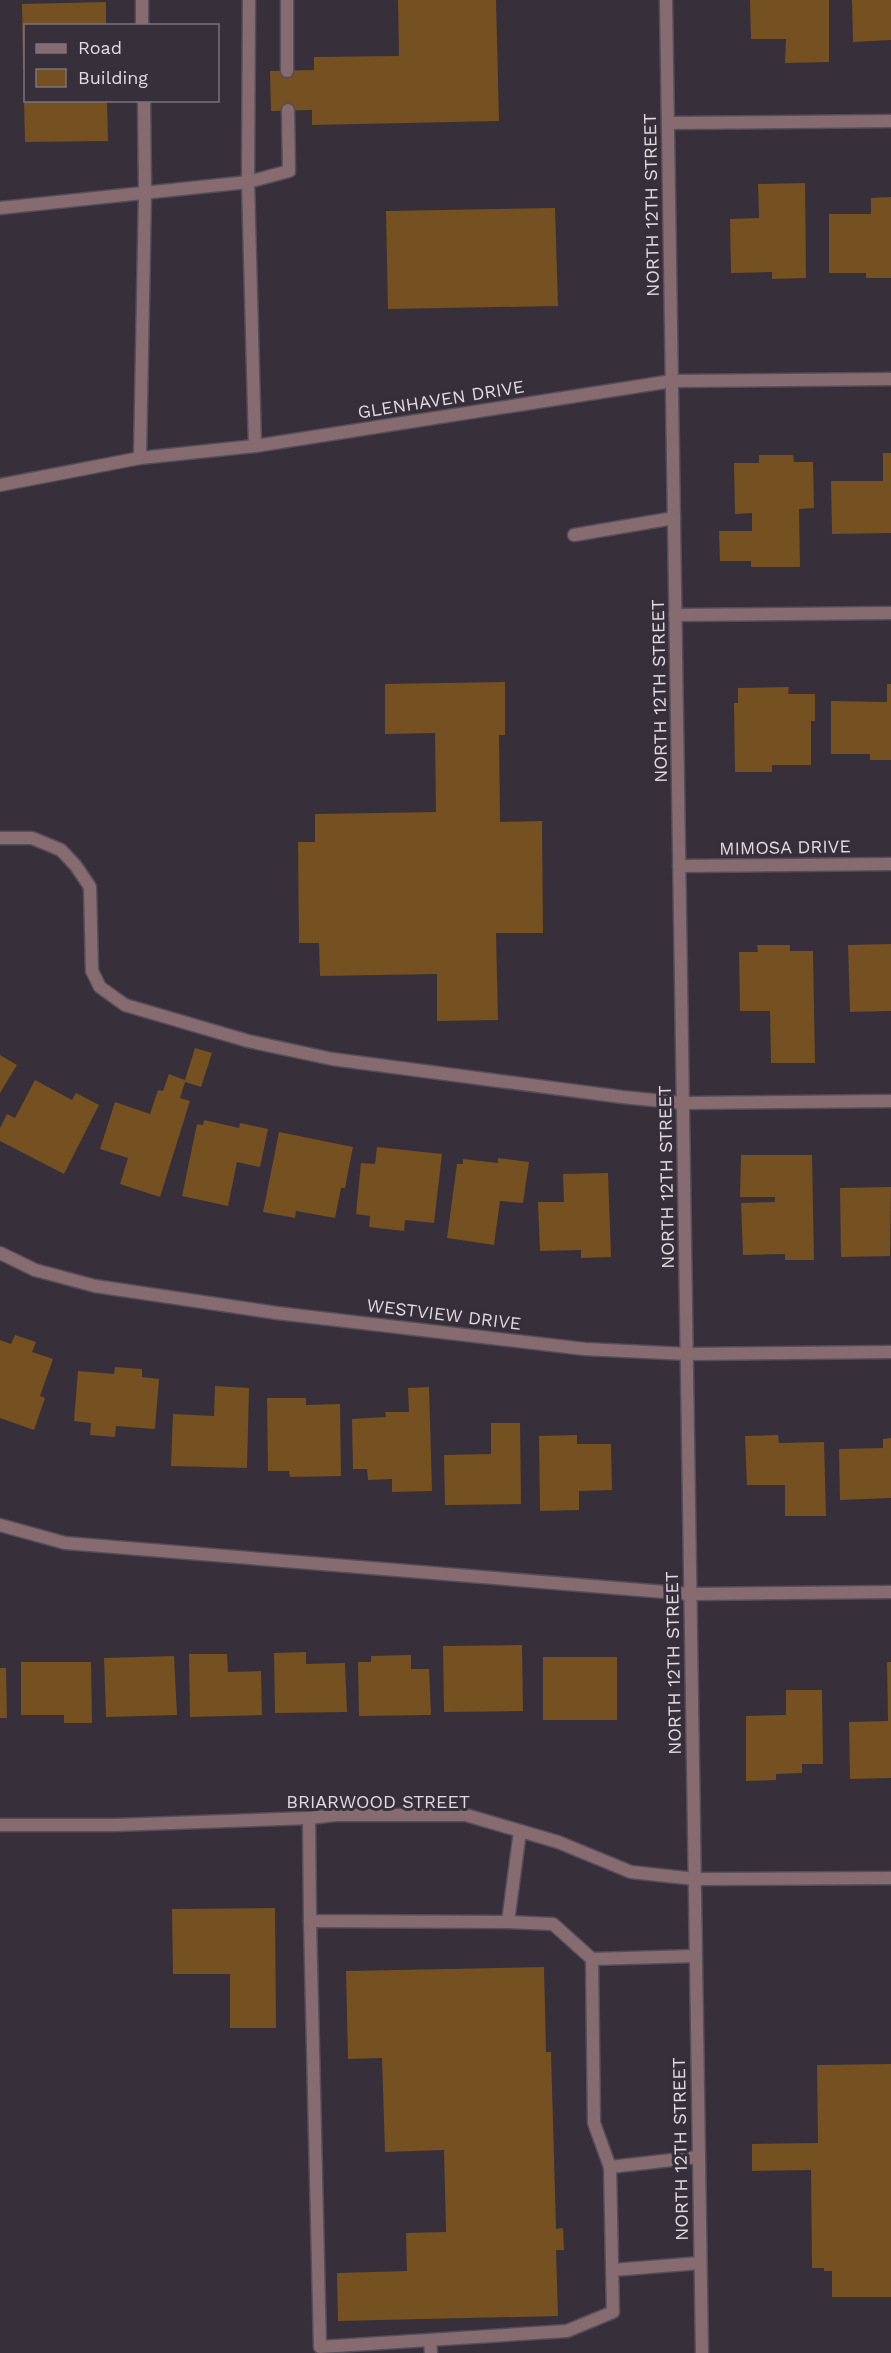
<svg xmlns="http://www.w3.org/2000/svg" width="891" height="2353" viewBox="0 0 891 2353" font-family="'Work Sans',sans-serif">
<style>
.building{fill:#755021}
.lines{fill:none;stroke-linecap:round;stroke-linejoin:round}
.service-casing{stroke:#554e58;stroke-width:15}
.minor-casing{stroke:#554e58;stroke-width:15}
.tertiary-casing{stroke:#554e58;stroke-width:15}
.service{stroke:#866b71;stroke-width:12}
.minor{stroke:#866b71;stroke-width:12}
.tertiary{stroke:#866b71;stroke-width:12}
.labels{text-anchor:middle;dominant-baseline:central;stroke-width:6;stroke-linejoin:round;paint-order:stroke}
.street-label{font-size:18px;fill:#e0dae1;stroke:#372f3a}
</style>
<rect width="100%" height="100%" fill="#372f3a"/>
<g class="building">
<polygon points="398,0 496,0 499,121 312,125 312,110 271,111 270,71 314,70 314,57 399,56"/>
<polygon points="750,0 829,0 829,62 785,63 786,39 751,39"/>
<polygon points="852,0 891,0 891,40 853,42"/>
<polygon points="106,2 106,26 26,26 26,69 23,69 22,4"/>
<polygon points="24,100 107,100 108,141 25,142"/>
<polygon points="805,183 806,278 772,279 772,272 731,273 730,219 759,218 758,184"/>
<polygon points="891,197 891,278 866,278 866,273 829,273 829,214 871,214 871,198"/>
<polygon points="555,208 558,306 388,309 386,211"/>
<polygon points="883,453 891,453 891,533 832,534 831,481 883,481"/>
<polygon points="759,455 793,455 794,462 813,462 814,508 799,509 800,567 751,567 751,561 720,561 719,531 752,531 752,513 735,514 734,463 759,463"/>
<polygon points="505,682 505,735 499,735 500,822 542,821 543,933 496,933 498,1020 437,1021 437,974 320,976 319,943 299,943 298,842 315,842 315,814 436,812 435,733 385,734 385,684"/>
<polygon points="887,684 891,684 891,760 870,760 870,754 831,754 831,701 887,702"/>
<polygon points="789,687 788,694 815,694 815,721 811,721 811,765 772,765 772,772 735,772 734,703 738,703 738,688"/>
<polygon points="891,944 891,1011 850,1012 848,945"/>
<polygon points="757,945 790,945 790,951 813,951 815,1063 771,1063 770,1011 740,1011 739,952 758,952"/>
<polygon points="195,1048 212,1053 201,1087 185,1082 180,1098 190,1101 160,1197 120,1184 128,1158 100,1149 115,1102 150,1114 158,1090 163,1091 169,1074 185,1080"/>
<polygon points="0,1055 17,1065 0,1093"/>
<polygon points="35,1080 72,1100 76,1093 99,1105 64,1174 0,1141 0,1128 7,1114 15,1118"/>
<polygon points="204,1120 239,1128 240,1123 268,1129 260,1167 237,1162 228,1206 182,1196 197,1124 203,1125"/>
<polygon points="279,1132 353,1147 345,1188 341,1188 335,1218 296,1211 295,1218 263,1212"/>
<polygon points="377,1147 442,1154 434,1223 405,1220 404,1231 369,1227 370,1216 356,1214 361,1163 375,1164"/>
<polygon points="741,1155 812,1155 814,1260 785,1260 785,1254 743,1255 741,1203 775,1202 775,1197 740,1197"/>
<polygon points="498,1158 529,1162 523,1203 500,1201 494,1245 447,1238 457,1164 463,1164 463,1159 498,1163"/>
<polygon points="608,1173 611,1257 581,1258 581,1250 540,1251 538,1202 564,1202 563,1174"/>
<polygon points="891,1187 890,1256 841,1257 840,1188"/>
<polygon points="15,1335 36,1342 32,1352 53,1359 40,1396 45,1398 34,1430 0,1418 0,1340 11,1344"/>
<polygon points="115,1367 142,1369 142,1377 159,1379 155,1429 116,1426 115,1437 90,1435 91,1423 74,1421 78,1371 114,1374"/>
<polygon points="215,1386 249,1388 247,1468 171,1466 173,1414 214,1416"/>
<polygon points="429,1387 432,1491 392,1492 392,1479 368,1480 367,1469 353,1469 352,1419 386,1417 385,1412 409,1412 408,1388"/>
<polygon points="267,1398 306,1398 306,1405 340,1404 341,1476 290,1477 289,1471 268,1471"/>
<polygon points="491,1423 520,1423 521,1504 445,1505 444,1455 491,1454"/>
<polygon points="577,1435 577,1444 611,1444 612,1490 579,1491 579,1510 540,1511 539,1436"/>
<polygon points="778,1435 779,1443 824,1442 826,1516 785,1516 785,1485 747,1485 745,1436"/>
<polygon points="891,1438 891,1498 840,1500 839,1449 883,1448 883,1439"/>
<polygon points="522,1645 523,1711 444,1712 443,1646"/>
<polygon points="306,1652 306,1664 345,1663 347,1712 275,1713 274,1653"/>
<polygon points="189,1654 227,1654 228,1672 261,1671 262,1715 190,1717"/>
<polygon points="411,1655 411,1669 429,1669 431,1715 359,1716 358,1662 371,1662 371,1656"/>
<polygon points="174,1656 177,1715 106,1717 104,1658"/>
<rect x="543" y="1657" width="74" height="63"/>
<polygon points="21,1662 91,1662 92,1723 64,1723 64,1715 21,1715"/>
<polygon points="887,1662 891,1662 891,1778 850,1779 849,1722 888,1721"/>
<polygon points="0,1668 6,1668 7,1718 0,1718"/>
<polygon points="786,1690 822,1690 823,1764 802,1764 802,1773 776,1774 776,1780 746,1781 746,1716 786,1715"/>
<polygon points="275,1908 276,2028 230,2028 230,1974 173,1974 172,1909"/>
<polygon points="544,1967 546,2052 551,2052 556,2229 563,2228 564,2250 556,2250 558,2316 338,2321 337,2273 407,2271 406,2233 446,2232 444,2150 385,2152 382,2058 348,2059 346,1971"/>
<polygon points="891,2064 891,2297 832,2297 832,2271 824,2271 824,2268 812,2268 811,2170 752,2171 752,2144 818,2143 817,2065"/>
</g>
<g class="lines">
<defs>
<g id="service">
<polyline points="142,0 142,26"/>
<polyline points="249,0 248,182 289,171 288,110"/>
<polyline points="287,0 287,71"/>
<polyline points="668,123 891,121"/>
<polyline points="0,208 248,182 255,446"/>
<polyline points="140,458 145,192 144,100"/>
<polyline points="574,535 674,518"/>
<polyline points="675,615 891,613"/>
<polyline points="0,838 32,838 61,850 76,866 90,887 92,971 100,987 125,1005 248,1041 332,1059 622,1097 683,1103 891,1101"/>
<polyline points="0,1525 65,1543 690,1594 891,1592"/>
<polyline points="309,1818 310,1921 508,1922 520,1831"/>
<polyline points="310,1921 320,2347 567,2331 613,2312 610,2167 594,2123 592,1959"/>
<polyline points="508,1922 553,1924 592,1959 695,1956"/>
<polyline points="610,2167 698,2157"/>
<polyline points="613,2270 700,2263"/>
<polyline points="430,2340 431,2353"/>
</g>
<g id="minor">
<polyline points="0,485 140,458 255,446 672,381 891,379"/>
<polyline points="679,866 891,864"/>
<polyline points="0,1253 35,1270 95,1286 277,1313 585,1349 687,1354 891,1352"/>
<polyline points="0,1825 116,1825 309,1818 335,1815 466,1815 558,1842 631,1872 695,1879 891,1878"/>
</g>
<polyline id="tertiary" points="666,0 702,2353"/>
</defs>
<use href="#service" class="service-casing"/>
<use href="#minor" class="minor-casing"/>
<use href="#tertiary" class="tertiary-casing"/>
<use href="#service" class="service"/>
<use href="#minor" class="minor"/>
<use href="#tertiary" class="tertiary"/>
</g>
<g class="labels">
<g class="street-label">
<text transform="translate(651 205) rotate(-91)">NORTH 12TH STREET</text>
<text transform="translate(441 399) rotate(-9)">GLENHAVEN DRIVE</text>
<text transform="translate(659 691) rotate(-91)">NORTH 12TH STREET</text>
<text transform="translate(785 847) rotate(-1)">MIMOSA DRIVE</text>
<text transform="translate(666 1177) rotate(-91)">NORTH 12TH STREET</text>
<text transform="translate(444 1314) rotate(7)">WESTVIEW DRIVE</text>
<text transform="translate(673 1663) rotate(-91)">NORTH 12TH STREET</text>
<text x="378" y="1801">BRIARWOOD STREET</text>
<text transform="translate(680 2149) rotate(-91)">NORTH 12TH STREET</text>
</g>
</g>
<rect x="24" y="24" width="195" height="78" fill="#372f3a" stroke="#7b737d" stroke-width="1.5"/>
<rect x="36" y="44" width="30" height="9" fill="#866b71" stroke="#7b737d" stroke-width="1.5"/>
<text x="78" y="54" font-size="18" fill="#e0dae1">Road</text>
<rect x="36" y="69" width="30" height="18" fill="#755021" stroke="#7b737d" stroke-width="1.5"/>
<text x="78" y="84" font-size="18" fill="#e0dae1">Building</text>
</svg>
